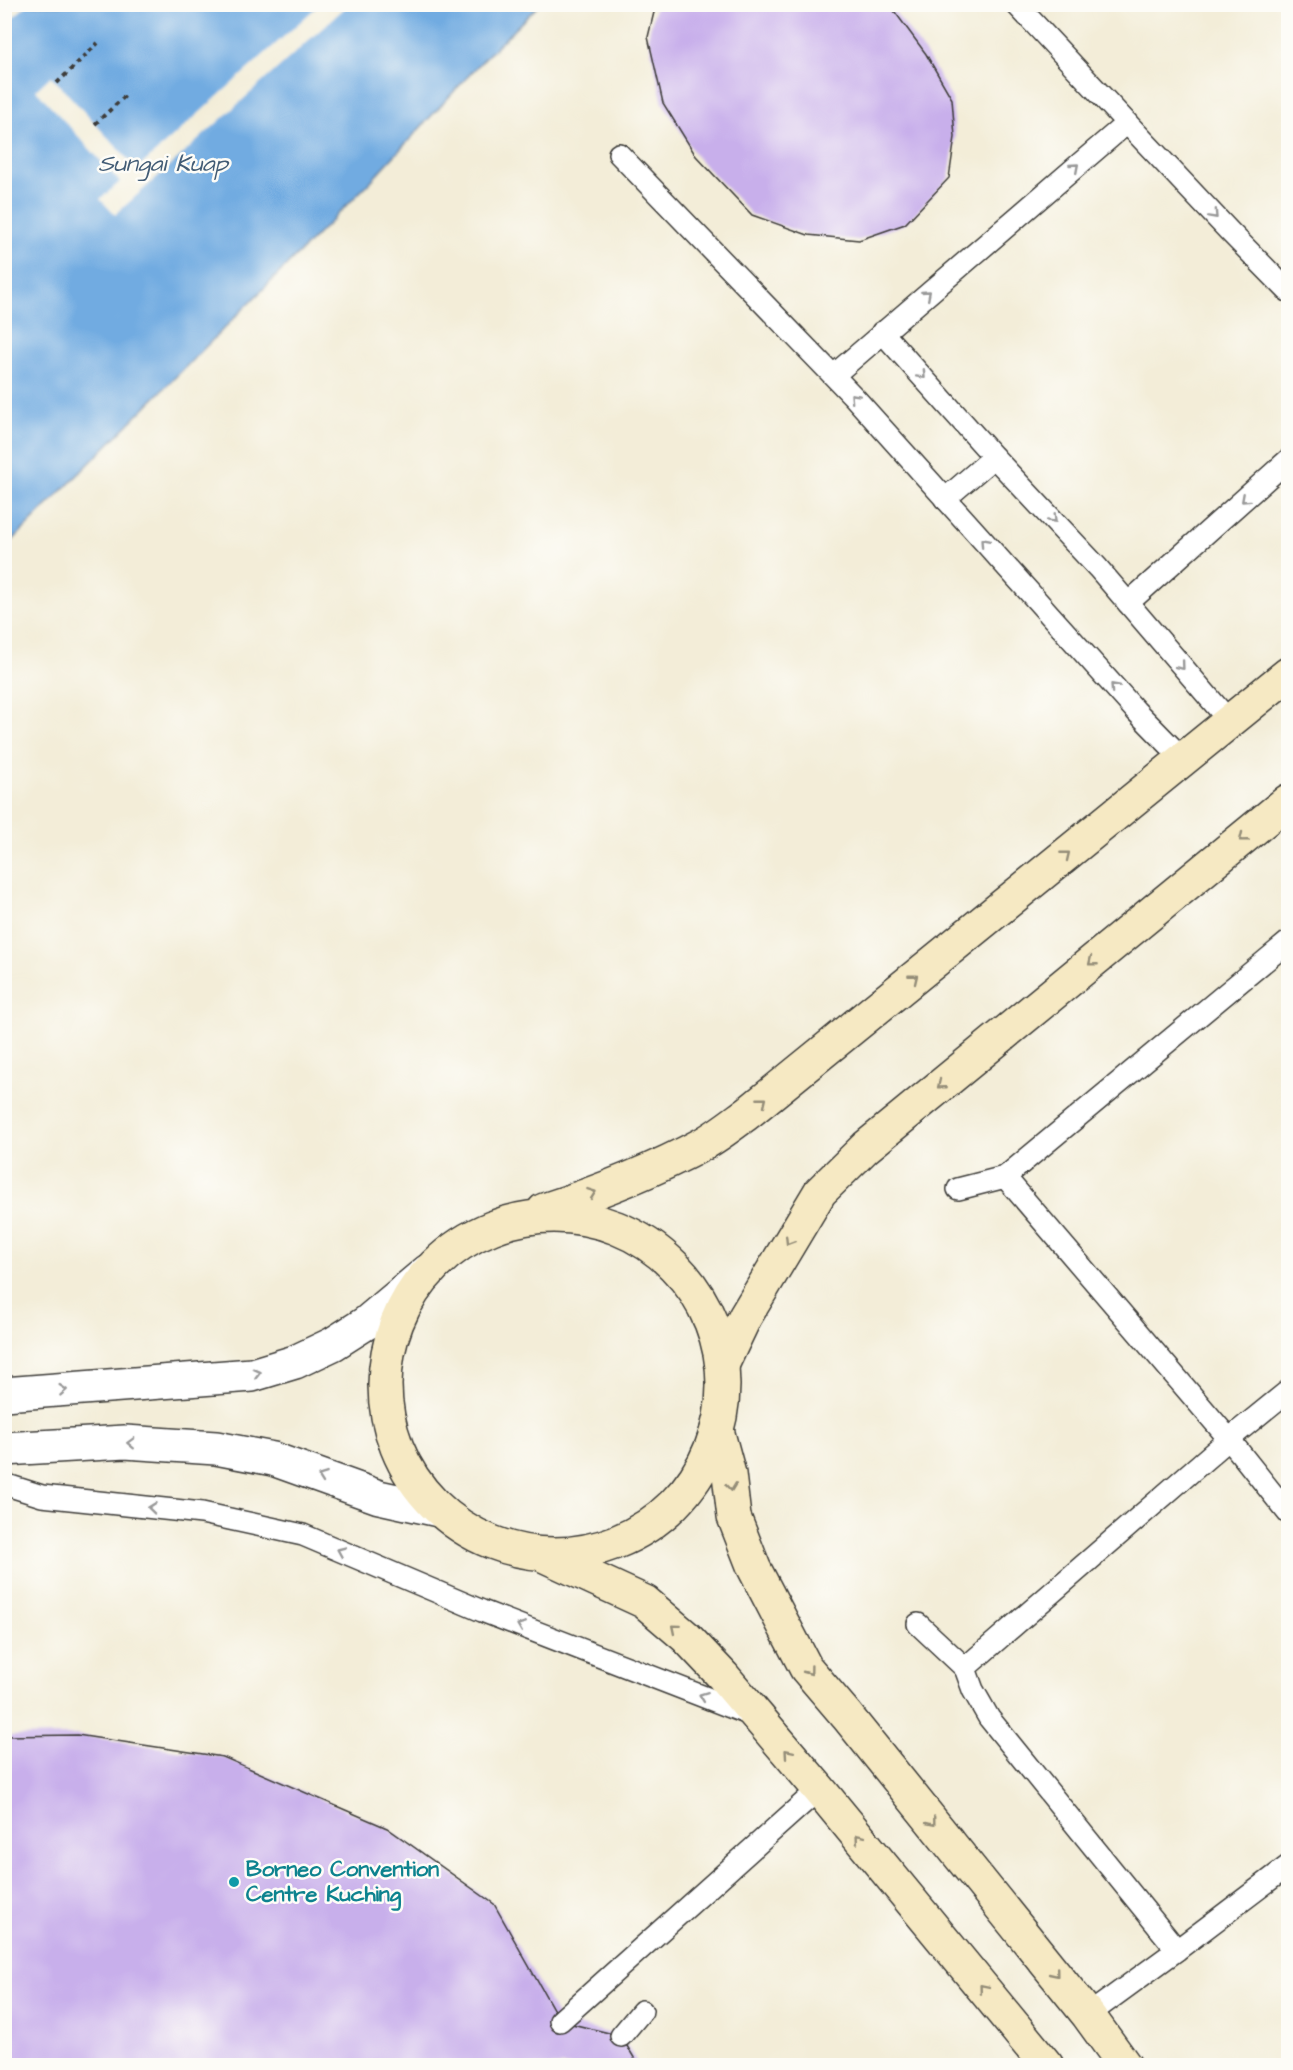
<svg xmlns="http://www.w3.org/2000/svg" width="1293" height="2070" viewBox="0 0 1293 2070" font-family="'Architects Daughter',sans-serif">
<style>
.water{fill:#71abe1;stroke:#46647e;stroke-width:1.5}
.pier{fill:#f3edd8}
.building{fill:#c8afeb}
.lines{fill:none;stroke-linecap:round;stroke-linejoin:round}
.lane-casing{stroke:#3c3b38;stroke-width:24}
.street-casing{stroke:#3c3b38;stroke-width:36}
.secondary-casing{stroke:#3c3b38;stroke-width:36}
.path{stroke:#3c3b38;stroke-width:4;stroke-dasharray:4.5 4.5;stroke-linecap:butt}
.lane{stroke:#fff;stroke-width:21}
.street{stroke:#fff;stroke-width:33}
.secondary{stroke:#f6e9c3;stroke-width:33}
.oneway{stroke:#999}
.oneway2{stroke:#948d78}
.culture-dot{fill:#0f9aa8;stroke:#fdfcf7;stroke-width:2}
.labels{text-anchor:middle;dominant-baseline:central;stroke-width:5;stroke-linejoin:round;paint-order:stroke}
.culture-label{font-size:22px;font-weight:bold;fill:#0d838f;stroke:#fdfcf7;text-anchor:start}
.water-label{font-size:24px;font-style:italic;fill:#425c75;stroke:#fdfcf7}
</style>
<rect width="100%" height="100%" fill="#fdfcf7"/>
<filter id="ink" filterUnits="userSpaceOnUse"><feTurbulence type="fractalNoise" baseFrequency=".0167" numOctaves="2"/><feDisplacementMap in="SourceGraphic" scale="12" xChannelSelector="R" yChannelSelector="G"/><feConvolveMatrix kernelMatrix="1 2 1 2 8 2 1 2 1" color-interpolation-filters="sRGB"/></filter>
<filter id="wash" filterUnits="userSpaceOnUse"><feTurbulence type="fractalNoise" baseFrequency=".008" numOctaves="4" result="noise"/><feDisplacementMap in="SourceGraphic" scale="24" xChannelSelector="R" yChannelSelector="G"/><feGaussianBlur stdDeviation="1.35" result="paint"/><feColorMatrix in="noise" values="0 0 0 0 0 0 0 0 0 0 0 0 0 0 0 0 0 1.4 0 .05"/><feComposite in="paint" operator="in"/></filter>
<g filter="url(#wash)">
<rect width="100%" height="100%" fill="#f3edd8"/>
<polygon class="water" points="5,5 539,5 485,58 371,181 5,548"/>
<g class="pier">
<polygon points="5,4 27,4 27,5 5,25"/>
<polygon points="320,4 348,5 115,215 100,199 120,182 36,90 51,76 137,169"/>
</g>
<g id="blocks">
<g class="building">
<polygon points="656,4 889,4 926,54 952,99 955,137 949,178 905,224 859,240 808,235 752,215 696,156 663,103 648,37"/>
<polygon points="77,1735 223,1757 387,1828 494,1904 560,2021 621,2036 639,2066 4,2066 4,1736"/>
</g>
</g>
</g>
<g filter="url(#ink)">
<use href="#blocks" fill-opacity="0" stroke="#3c3b38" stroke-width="1.5"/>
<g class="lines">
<defs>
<g id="lane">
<polyline points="1016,4 1127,123"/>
<polyline points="619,154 855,398 1136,711 1184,760"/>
<polyline points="882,332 994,457 1098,568 1230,722"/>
<polyline points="834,375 1127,123 1229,231 1288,291"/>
<polyline points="945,499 994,457"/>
<polyline points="1128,603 1288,460"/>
<polyline points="1005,1177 1288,942"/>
<polyline points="958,1189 1005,1177 1229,1439 1288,1513"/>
<polyline points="1288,1391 1229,1439 965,1668 973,1690 989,1718 1177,1950 1288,1866"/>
<polyline points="4,1484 42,1496 202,1513 303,1535 482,1611 751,1715"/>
<polyline points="918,1624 965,1668"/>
<polyline points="1088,2015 1177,1950"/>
<polyline points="560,2021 819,1789"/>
<polyline points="621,2036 642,2011"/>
</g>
<g id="street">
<polyline points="4,1394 252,1375 295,1362 333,1344 366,1323 428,1271"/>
<polyline points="4,1449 125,1442 216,1448 273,1459 379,1497 438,1510"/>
</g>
<g id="secondary">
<path d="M544 1210C599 1192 653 1171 703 1144 719 1135 734 1123 749 1112L1288 674"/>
<circle cx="554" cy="1385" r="169"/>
<polyline points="723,1363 745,1317 820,1192 866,1147 1288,801"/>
<polyline points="717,1430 729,1474 734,1517 754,1568 806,1668 847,1716 1088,2015 1125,2066"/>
<polyline points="545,1556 645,1602 686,1637 723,1676 819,1789 1047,2066"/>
</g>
</defs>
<use href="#lane" class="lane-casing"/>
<use href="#street" class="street-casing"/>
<use href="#secondary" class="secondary-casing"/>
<g class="path">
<polyline points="57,83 98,43"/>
<polyline points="95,124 125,96"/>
</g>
<use href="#lane" class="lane"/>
<use href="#street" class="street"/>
<use href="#secondary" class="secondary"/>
</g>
<defs><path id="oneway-chevron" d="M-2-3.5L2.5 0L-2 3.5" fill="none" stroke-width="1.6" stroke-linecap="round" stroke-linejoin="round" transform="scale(1.5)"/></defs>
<g class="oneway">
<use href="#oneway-chevron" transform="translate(1075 167) rotate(-41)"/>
<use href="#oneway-chevron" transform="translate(1214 215) rotate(47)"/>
<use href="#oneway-chevron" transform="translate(927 294) rotate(-41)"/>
<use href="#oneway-chevron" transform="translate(922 375) rotate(47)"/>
<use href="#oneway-chevron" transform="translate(854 397) rotate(-133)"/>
<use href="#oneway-chevron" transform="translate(1245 499) rotate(138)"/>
<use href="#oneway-chevron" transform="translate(1053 519) rotate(46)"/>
<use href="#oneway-chevron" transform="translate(984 542) rotate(-132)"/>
<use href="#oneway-chevron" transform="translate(1181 666) rotate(50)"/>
<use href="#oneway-chevron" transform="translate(1114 687) rotate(-132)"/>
<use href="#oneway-chevron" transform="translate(257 1373) rotate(-14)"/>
<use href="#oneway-chevron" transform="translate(63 1390) rotate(-4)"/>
<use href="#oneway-chevron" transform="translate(131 1443) rotate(-178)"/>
<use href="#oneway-chevron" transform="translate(322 1477) rotate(-160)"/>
<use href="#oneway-chevron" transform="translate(152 1508) rotate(-174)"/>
<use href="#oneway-chevron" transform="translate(341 1551) rotate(-157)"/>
<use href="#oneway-chevron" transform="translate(521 1626) rotate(-158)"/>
<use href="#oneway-chevron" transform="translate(703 1696) rotate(-159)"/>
</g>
<g class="oneway2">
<use href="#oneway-chevron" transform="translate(1243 838) rotate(141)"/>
<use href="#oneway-chevron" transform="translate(1066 855) rotate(-39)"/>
<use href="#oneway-chevron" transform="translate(1092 962) rotate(141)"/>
<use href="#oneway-chevron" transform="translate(914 978) rotate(-39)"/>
<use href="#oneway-chevron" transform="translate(941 1085) rotate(141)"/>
<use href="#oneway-chevron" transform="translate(763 1101) rotate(-39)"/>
<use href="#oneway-chevron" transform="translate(592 1193) rotate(-20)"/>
<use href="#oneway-chevron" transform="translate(789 1241) rotate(122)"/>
<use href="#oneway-chevron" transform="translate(731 1487) rotate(83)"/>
<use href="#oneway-chevron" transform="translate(675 1628) rotate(-140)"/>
<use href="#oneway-chevron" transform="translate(809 1671) rotate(53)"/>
<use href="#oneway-chevron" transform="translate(788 1753) rotate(-131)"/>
<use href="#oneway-chevron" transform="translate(932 1822) rotate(51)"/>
<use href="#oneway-chevron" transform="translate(859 1838) rotate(-130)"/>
<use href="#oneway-chevron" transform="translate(1055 1973) rotate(51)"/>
<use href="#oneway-chevron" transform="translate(983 1988) rotate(-130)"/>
</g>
</g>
<circle class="culture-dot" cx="234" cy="1882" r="6"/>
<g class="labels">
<g class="culture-label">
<text x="246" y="1869">Borneo Convention<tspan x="246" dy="25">Centre Kuching</tspan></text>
</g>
<g class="water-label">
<text x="163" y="164">Sungai Kuap</text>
</g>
</g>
<rect width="1293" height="2070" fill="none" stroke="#fdfcf7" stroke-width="24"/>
</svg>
